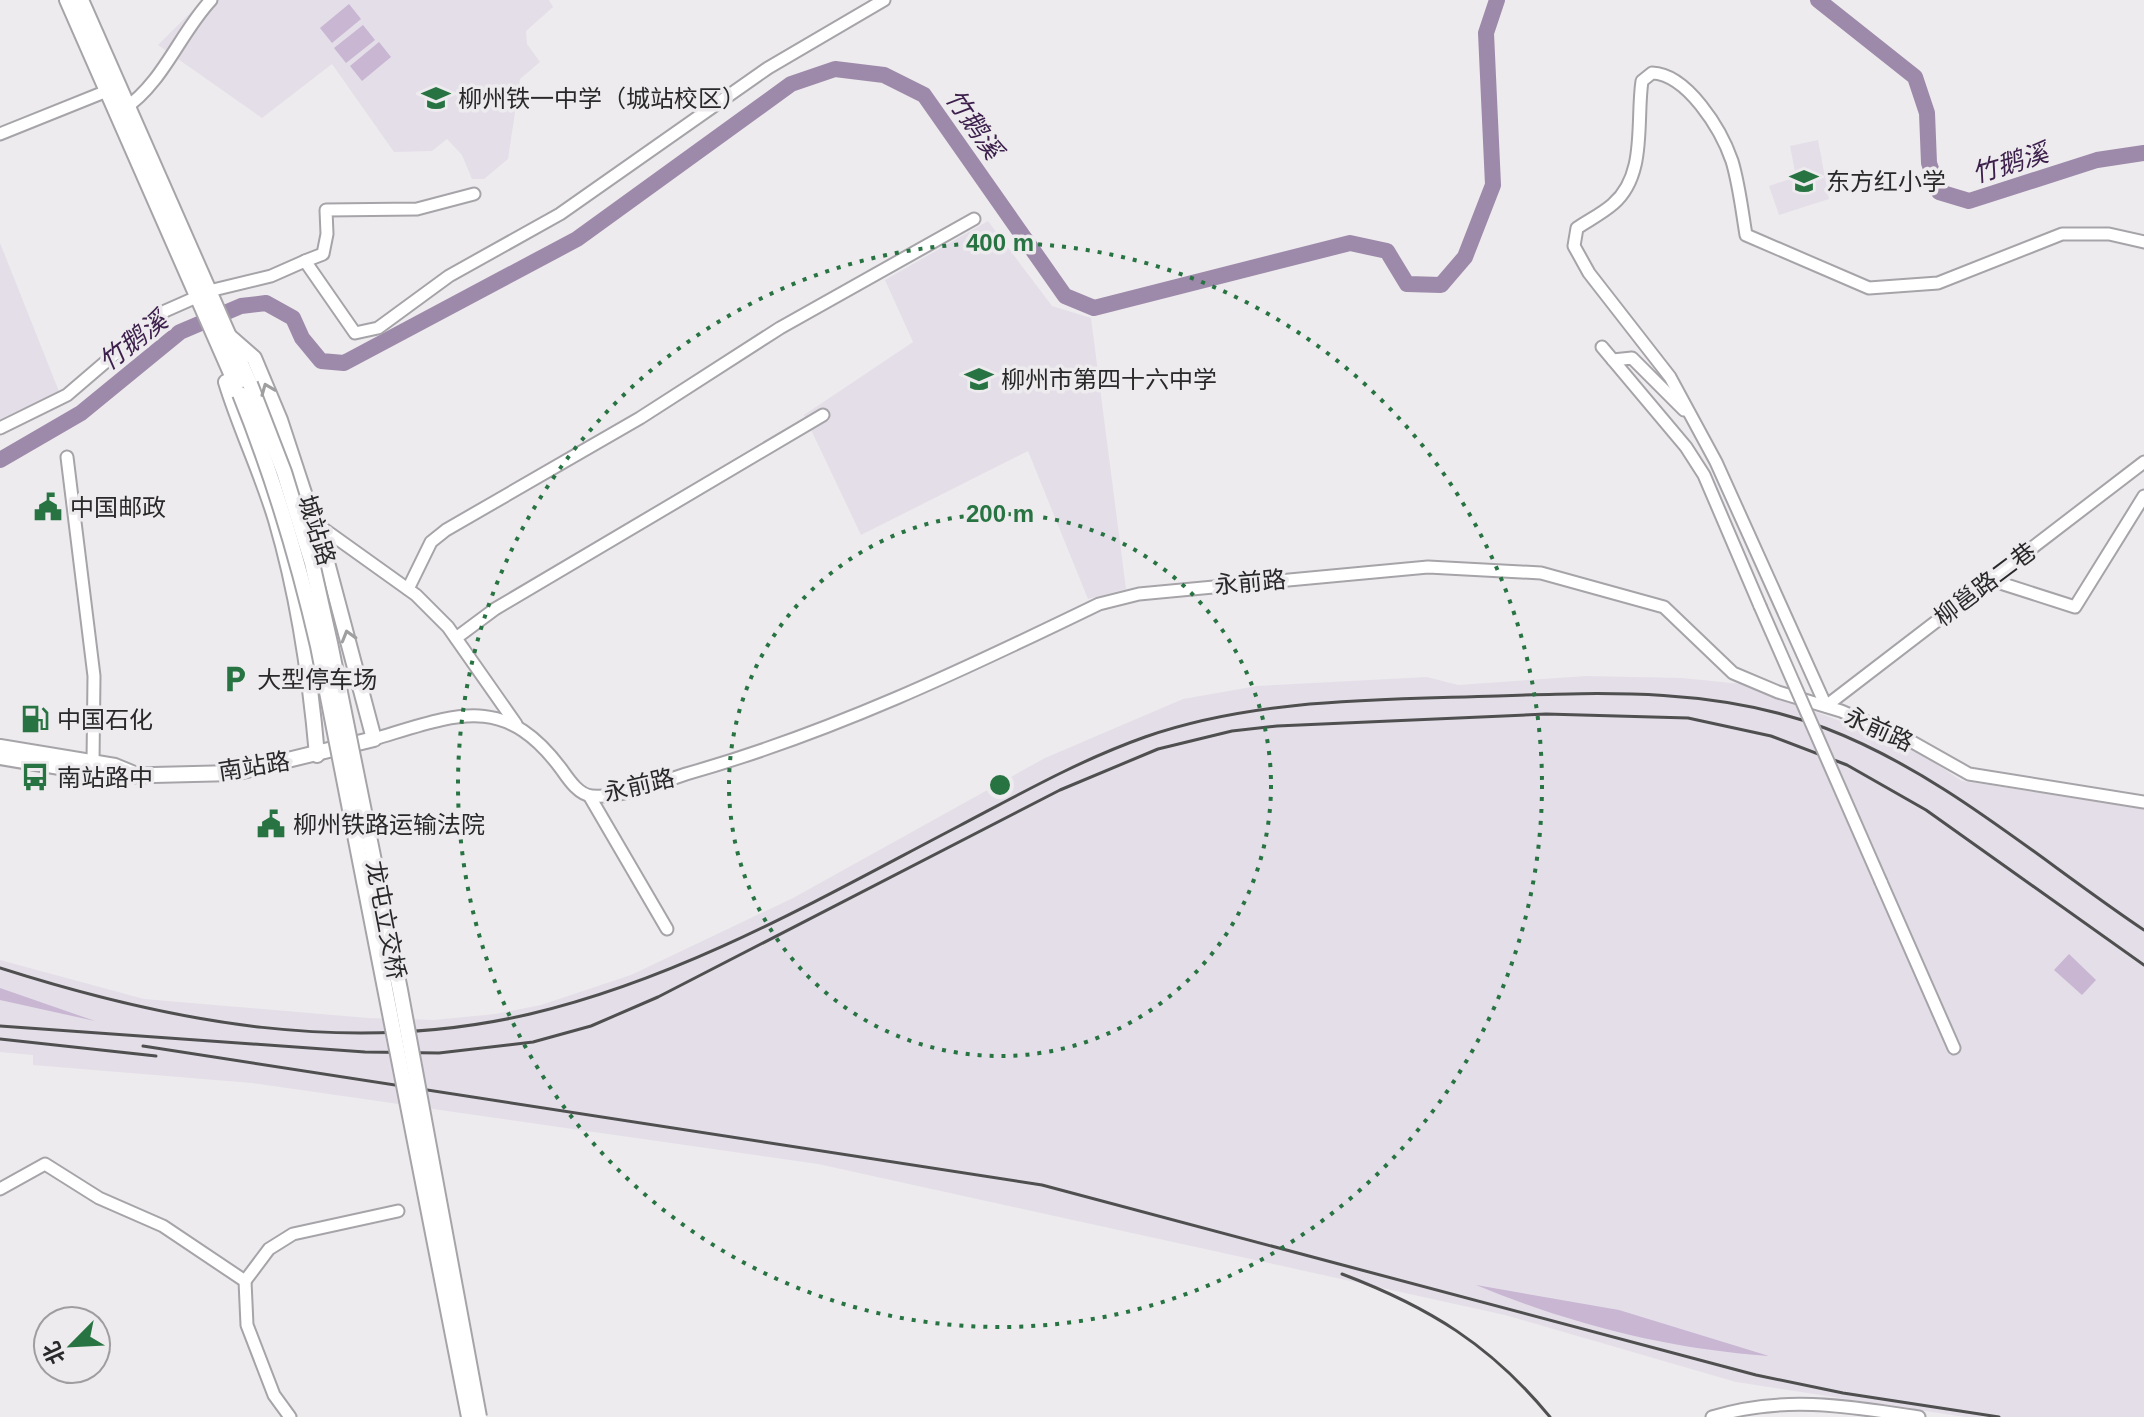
<svg xmlns="http://www.w3.org/2000/svg" width="2144" height="1417" viewBox="0 0 2144 1417" font-family="Helvetica,'Noto Sans SC',sans-serif">
<style>
.built{fill:#e4dee8}
.green{fill:#c8b6d3}
.lines{fill:none;stroke-linecap:round;stroke-linejoin:round}
.river{stroke:#9d89a9;stroke-width:16}
.minor-casing{stroke:#a6a4a8;stroke-width:15}
.major-casing{stroke:#a6a4a8;stroke-width:18}
.minor{stroke:#fff;stroke-width:11}
.major{stroke:#fff;stroke-width:14}
.rail{stroke:#4f4f50;stroke-width:3}
.minor-bridge-casing{stroke:#a6a4a8;stroke-width:15;stroke-linecap:butt}
.major-bridge-casing{stroke:#a6a4a8;stroke-width:18;stroke-linecap:butt}
.minor-bridge{stroke:#fff;stroke-width:11}
.major-bridge{stroke:#fff;stroke-width:14}
.oneway{stroke:#9f9f9f}
.ring{fill:none;stroke:#277342;stroke-width:4;stroke-dasharray:4 8}
.labels{text-anchor:middle;dominant-baseline:central;stroke-width:7;stroke-linejoin:round;paint-order:stroke}
.poi-label{font-size:24px;fill:#29292a;stroke:#edebee;text-anchor:start}
.street-label{font-size:24px;fill:#29292a;stroke:#edebee}
.water-label{font-size:26px;font-style:italic;fill:#3c1f4b;stroke:#edebee}
.centre{fill:#277342;stroke:#edebee;stroke-width:4}
.ring-label{font-size:24px;text-anchor:middle;font-weight:bold;fill:#277342;stroke:#edebee;stroke-width:7;stroke-linejoin:round;paint-order:stroke}
</style>
<rect width="100%" height="100%" fill="#edebee"/>
<g class="built">
<polygon points="203,0 549,0 553,7 526,31 527,44 540,62 520,79 508,159 484,179 472,179 462,155 447,139 432,151 394,152 332,64 262,118 158,45"/>
<polygon points="1818,140 1829,199 1779,215 1769,186 1796,177 1790,146"/>
<polygon points="988,221 1052,306 1091,318 1126,589 1088,599 1028,451 861,535 804,415 913,342 885,280"/>
<polygon points="0,243 60,394 0,422"/>
<polygon points="1586,676 1682,678 1741,684 1912,748 1962,781 2144,808 2144,1417 1965,1417 1736,1382 1505,1315 818,1164 252,1083 33,1065 33,1055 0,1052 0,960 144,999 368,1018 434,1020 495,1014 541,1005 631,975 793,898 1045,758 1183,699 1257,686 1427,677 1458,685"/>
</g>
<g class="green">
<polygon points="349,4 361,19 332,43 320,28"/>
<polygon points="363,25 375,40 346,63 334,48"/>
<polygon points="379,42 391,57 362,81 350,66"/>
<polygon points="2069,954 2096,980 2082,995 2054,970"/>
<polygon points="0,988 95,1021 0,1000"/>
<path d="M1476 1285 1619 1310 1769 1356C1667 1349 1570 1324 1476 1285Z"/>
</g>
<g class="lines">
<g class="river">
<polyline points="1818,0 1915,77 1927,113 1929,163 1939,192 1969,201 2097,160 2144,153"/>
<polyline points="0,460 81,413 180,332 241,306 266,303 293,318 302,338 321,361 344,363 577,239 791,84 835,69 884,75 924,95 1065,296 1094,308 1350,243 1387,251 1407,284 1441,285 1465,257 1493,185 1486,33 1497,0"/>
</g>
<defs>
<g id="minor">
<path d="M124 109C163 83 180 33 211 0"/>
<polyline points="0,134 107,91"/>
<path d="M2144 242 2109 234H2062L1938 283 1869 288 1746 235C1742 211 1739 184 1732 161 1721 129 1687 74 1652 73L1642 81C1636 121 1647 175 1613 204 1603 213 1589 220 1577 228L1574 246 1589 273 1670 377 1716 462 1826 706 2144 462"/>
<polyline points="305,261 323,254 327,234 326,210 417,209 474,194"/>
<polyline points="209,291 271,276 305,261 355,333 378,328 449,276 560,214 768,68 884,0"/>
<polyline points="1602,347 1686,447 1704,475 1760,606"/>
<polyline points="1613,360 1632,358 1684,410"/>
<polyline points="0,428 67,395 165,311 199,296"/>
<polyline points="67,457 94,676 93,762"/>
<polyline points="314,522 416,595 448,627 516,724"/>
<polyline points="1991,580 2075,607 2144,496"/>
<polyline points="408,589 431,542 446,530 640,418 780,328 974,219"/>
<polyline points="456,638 495,609 823,415"/>
<path d="M374 739C455 715 504 691 562 770 569 780 579 795 592 796 623 798 658 783 686 774 831 733 965 669 1099 604L1139 594 1428 567 1541 573 1664 607 1733 673 1778 692 1841 711 1907 739 1969 774 2144 802"/>
<polyline points="590,797 667,929"/>
<polyline points="1881,882 1954,1048"/>
<polyline points="0,1189 45,1164 99,1198 163,1226 245,1281 247,1325 274,1395 290,1417"/>
<polyline points="245,1281 269,1249 293,1234 398,1211"/>
<path d="M1712 1417C1782 1395 1848 1406 1919 1417"/>
</g>
<g id="major">
<polyline points="67,0 240,394"/>
<polyline points="81,0 250,384"/>
<path d="M226 382C240 428 262 473 276 520 299 598 310 675 317 755"/>
<polyline points="0,747 115,766 132,773"/>
<polyline points="0,757 113,776 234,773 374,739 328,566 280,420 254,358 230,337"/>
</g>
</defs>
<use href="#minor" class="minor-casing"/>
<use href="#major" class="major-casing"/>
<use href="#minor" class="minor"/>
<use href="#major" class="major"/>
<g class="rail">
<path d="M0 968C172 1023 351 1056 530 1014 683 978 821 898 959 826 1020 794 1080 760 1145 737 1257 698 1380 700 1497 696 1609 692 1719 688 1825 728 1943 773 2041 861 2144 930"/>
<polyline points="0,1026 365,1052 439,1053 533,1042 591,1026 658,997 1060,790 1158,749 1232,731 1277,726 1546,714 1688,718 1771,736 1847,765 1926,810 2144,965"/>
<polyline points="0,1039 156,1056"/>
<polyline points="143,1046 1042,1185 1756,1375 1843,1393 1999,1417"/>
<path d="M1342 1274C1429 1307 1491 1345 1550 1417"/>
</g>
<defs>
<polyline id="minor-bridge" points="1760,606 1881,882"/>
<g id="major-bridge">
<polyline points="250,384 284,472 312,563 330,643 400,990 479,1417"/>
<path d="M240 394C273 476 298 559 318 646L469 1417"/>
</g>
</defs>
<use href="#minor-bridge" class="minor-bridge-casing"/>
<use href="#major-bridge" class="major-bridge-casing"/>
<use href="#minor-bridge" class="minor-bridge"/>
<use href="#major-bridge" class="major-bridge"/>
</g>
<defs><path id="oneway-chevron" d="M-2-3.5L2.5 0L-2 3.5" fill="none" stroke-width="1.6" stroke-linecap="round" stroke-linejoin="round" transform="scale(2)"/></defs>
<g class="oneway">
<use href="#oneway-chevron" transform="translate(267 389) rotate(-112)"/>
<use href="#oneway-chevron" transform="translate(348 636) rotate(-106)"/>
</g>
<g class="ring">
<circle cx="1000" cy="785" r="271"/>
<circle cx="1000" cy="785" r="542"/>
</g>
<defs>
<symbol id="school-bare" viewBox="-9 -9 18 18"><path d="M0-5L7-2L0 1L-7-2ZM-4 1L0 2.5L4 1V4Q0 6-4 4Z" fill="#277342" stroke="#edebee" stroke-width="2.5" paint-order="stroke"/></symbol>
<symbol id="civic-bare" viewBox="-9 -9 18 18"><path d="M-.6-6.5H3V-4.5H.6V-3L4-1V1h2V6H-6V1h2V-1L-.6-3ZM-1.2 2.5V6h2.4V2.5Z" fill="#277342" stroke="#edebee" stroke-width="2.5" paint-order="stroke"/></symbol>
<symbol id="parking-bare" viewBox="-9 -9 18 18"><path d="M-3.5-5.5H1a3.5 3.5 0 0 1 0 7H-1V5.5H-3.5ZM-1-3.4V-.6H.8a1.4 1.4 0 0 0 0-2.8Z" fill="#277342" stroke="#edebee" stroke-width="2.5" paint-order="stroke"/></symbol>
<symbol id="fuel-bare" viewBox="-9 -9 18 18"><path d="M-5.5-6h7V0h2V4h1.3V-2.5L3-4.5l.8-.8L6-3V5H2.5V1h-1V6h-7ZM-4.2-4.7v3.2H.2V-4.7Z" fill="#277342" stroke="#edebee" stroke-width="2.5" paint-order="stroke"/></symbol>
<symbol id="bus-bare" viewBox="-9 -9 18 18"><path d="M-5-6H5V4H4V6H2V4H-2V6H-4V4H-5ZM-3.5-4V0h7V-4ZM-3.5 1.2v1.5H-2V1.2ZM2 1.2v1.5H3.5V1.2Z" fill="#277342" stroke="#edebee" stroke-width="2.5" paint-order="stroke"/></symbol>
</defs>
<g fill-rule="evenodd">
<use href="#school-bare" x="416" y="78" width="40" height="40"/>
<use href="#school-bare" x="1784" y="161" width="40" height="40"/>
<use href="#school-bare" x="959" y="359" width="40" height="40"/>
<use href="#civic-bare" x="28" y="487" width="40" height="40"/>
<use href="#parking-bare" x="215" y="659" width="40" height="40"/>
<use href="#fuel-bare" x="15" y="699" width="40" height="40"/>
<use href="#bus-bare" x="15" y="757" width="40" height="40"/>
<use href="#civic-bare" x="251" y="804" width="40" height="40"/>
</g>
<g class="labels">
<g class="poi-label">
<text x="458" y="98">柳州铁一中学（城站校区）</text>
<text x="1826" y="181">东方红小学</text>
<text x="1001" y="379">柳州市第四十六中学</text>
<text x="70" y="507">中国邮政</text>
<text x="257" y="679">大型停车场</text>
<text x="57" y="719">中国石化</text>
<text x="57" y="777">南站路中</text>
<text x="293" y="824">柳州铁路运输法院</text>
</g>
<g class="street-label">
<text transform="translate(317 530) rotate(73)">城站路</text>
<text transform="translate(1250 582) rotate(-5)">永前路</text>
<text transform="translate(1985 584) rotate(-37)">柳邕路二巷</text>
<text transform="translate(1879 729) rotate(24)">永前路</text>
<text transform="translate(254 766) rotate(-9)">南站路</text>
<text transform="translate(639 785) rotate(-13)">永前路</text>
<text transform="translate(386 920) rotate(79)">龙屯立交桥</text>
</g>
<g class="water-label">
<text transform="translate(974 124) rotate(55)">竹鹅溪</text>
<text transform="translate(2010 163) rotate(-17)">竹鹅溪</text>
<text transform="translate(133 341) rotate(-38)">竹鹅溪</text>
</g>
</g>
<circle cx="1000" cy="785" r="12" class="centre"/>
<g class="ring-label">
<text x="1000" y="251">400 m</text>
<text x="1000" y="522">200 m</text>
</g>
<g transform="translate(72 1345) rotate(246)"><circle r="38" fill="#edebee" stroke="#9f9da0" stroke-width="2"/>
<path d="M0-6L14 30L0 20L-14 30Z" fill="#277342"/>
<text y="-12" font-size="22" font-weight="bold" text-anchor="middle" fill="#29292a">北</text>
</g>
</svg>
